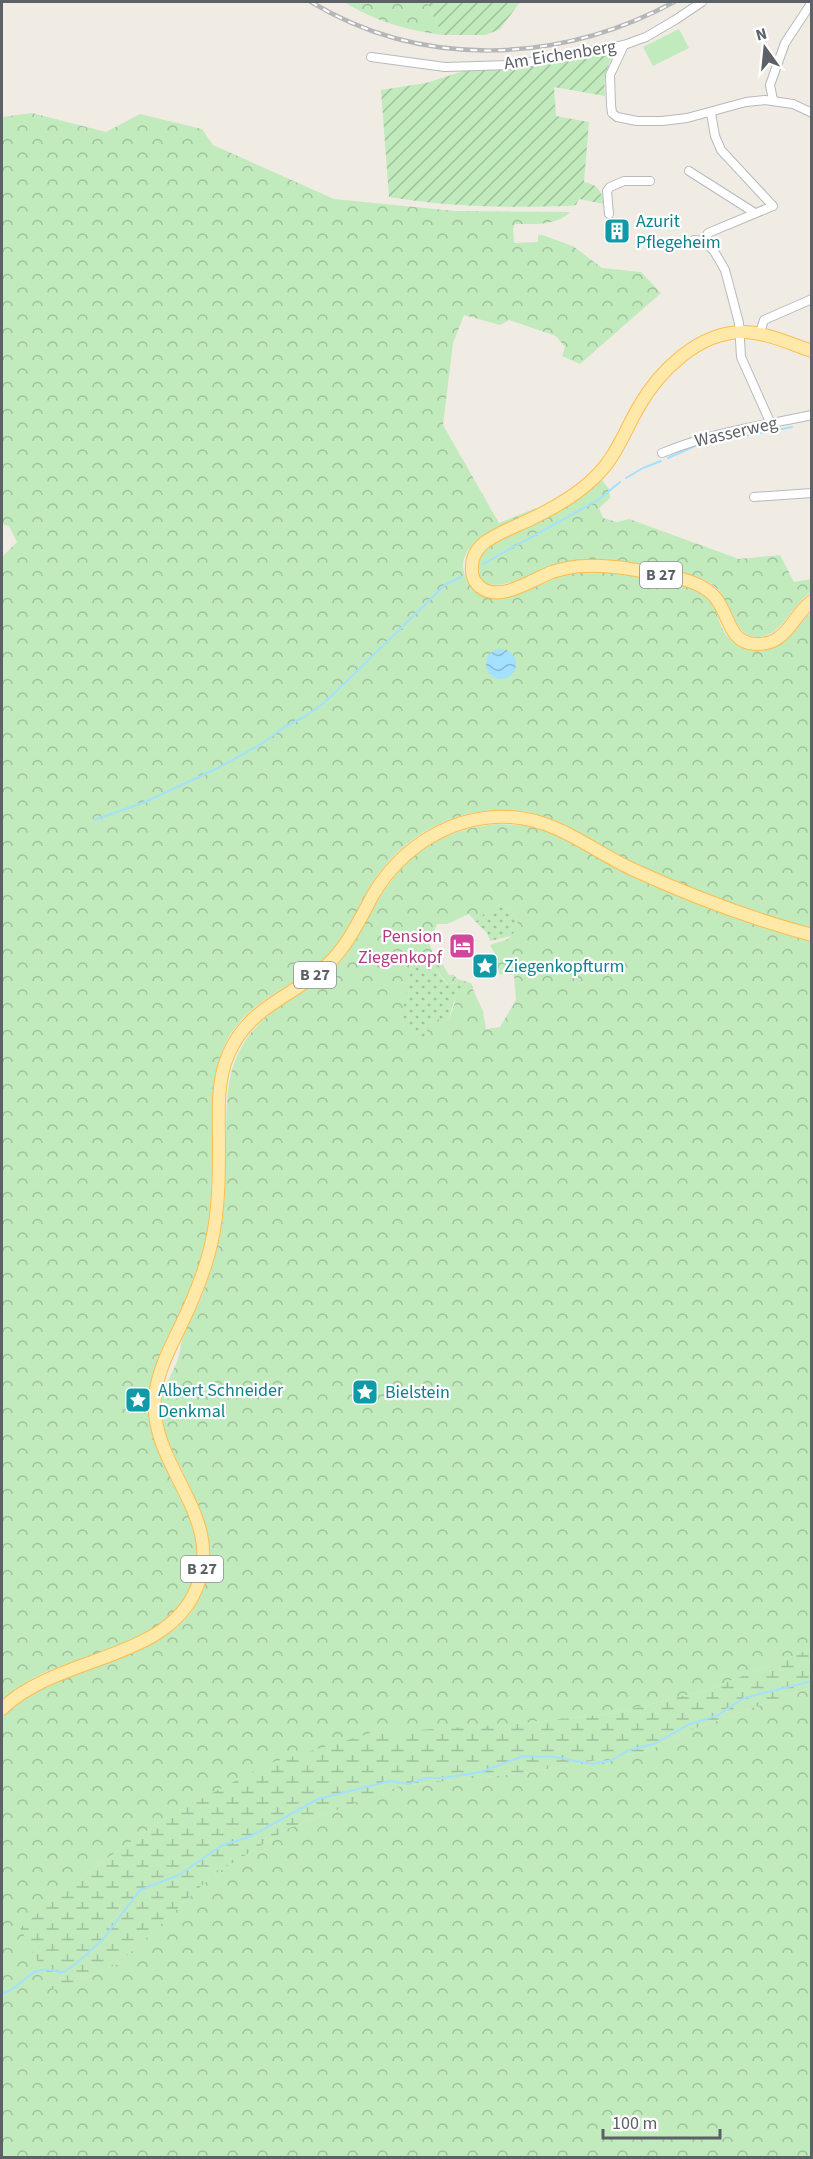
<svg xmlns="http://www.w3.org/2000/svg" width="813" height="2159" viewBox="0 0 813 2159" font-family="'Source Sans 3',sans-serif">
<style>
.grass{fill:url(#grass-dots)}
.forest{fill:url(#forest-crowns);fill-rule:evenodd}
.wetland{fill:url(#wetland-marsh)}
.garden{fill:url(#garden-furrows)}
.pitch{fill:#c1eabd}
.water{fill:url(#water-waves)}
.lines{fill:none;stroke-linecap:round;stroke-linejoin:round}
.stream{stroke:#a4e0ff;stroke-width:2}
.street-casing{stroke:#b6babf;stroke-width:10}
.primary-casing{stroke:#ffbc4d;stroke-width:14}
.street{stroke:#fff;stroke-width:8}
.primary{stroke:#ffe9a9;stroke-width:12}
.rail-casing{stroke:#b5b6b7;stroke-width:4.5}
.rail{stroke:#fff;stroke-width:2;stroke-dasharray:7;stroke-linecap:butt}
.labels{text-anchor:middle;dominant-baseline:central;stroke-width:4.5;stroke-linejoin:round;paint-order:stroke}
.shield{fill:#fff;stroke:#8c9094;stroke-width:1.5}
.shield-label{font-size:16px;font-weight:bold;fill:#5b6166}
.street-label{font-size:18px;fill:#5b6166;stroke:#fff}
.culture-label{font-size:18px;fill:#0d838f;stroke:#fff;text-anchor:start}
.hotel-label{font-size:18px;fill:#b23c85;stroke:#fff;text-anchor:end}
</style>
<defs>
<pattern id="grass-dots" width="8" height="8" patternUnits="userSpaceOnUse" patternTransform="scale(1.5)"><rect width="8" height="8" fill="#c1eabd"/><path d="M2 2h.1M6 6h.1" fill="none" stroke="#a0c19d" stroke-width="1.8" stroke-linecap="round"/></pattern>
<pattern id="forest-crowns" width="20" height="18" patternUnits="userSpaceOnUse" patternTransform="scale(1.5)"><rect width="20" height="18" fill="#c1eabd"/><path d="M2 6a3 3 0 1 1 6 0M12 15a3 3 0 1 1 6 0" fill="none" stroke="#a0c19d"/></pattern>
<pattern id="wetland-marsh" width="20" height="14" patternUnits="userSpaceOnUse" patternTransform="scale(1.5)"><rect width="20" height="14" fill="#c1eabd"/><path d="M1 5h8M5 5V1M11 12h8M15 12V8" fill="none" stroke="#a0c19d"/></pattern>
<pattern id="garden-furrows" width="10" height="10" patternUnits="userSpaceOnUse" patternTransform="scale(1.5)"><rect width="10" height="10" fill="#c1eabd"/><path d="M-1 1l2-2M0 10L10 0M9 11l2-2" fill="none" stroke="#a0c19d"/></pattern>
<pattern id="water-waves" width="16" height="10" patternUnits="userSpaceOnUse" patternTransform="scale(1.5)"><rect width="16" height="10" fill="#a4e0ff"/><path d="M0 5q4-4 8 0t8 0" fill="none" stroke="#89b9d2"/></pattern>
</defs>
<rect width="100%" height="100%" fill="#f0ece3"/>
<g class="grass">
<path d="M500 904C514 909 517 913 518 928L511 936 490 941 487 933 475 921 481 919 483 914Z"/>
<polygon points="413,955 426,959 447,984 456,983 457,979 471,983 477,998 471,986 453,1003 448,1022 424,1039 400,1022"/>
</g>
<g class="forest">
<path d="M344 2H427L442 35C404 29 377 22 344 2Z"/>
<path d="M32 113 106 132 140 114 202 129 213 145 334 199 455 211 570 212C557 226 533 224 515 224L513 228 514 243 538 242V235H542L573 246 602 268 641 272 661 293 580 364 562 356 565 347 556 336 509 320 500 325 464 315 453 343 443 425 499 523 536 508 538 510C511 522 441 543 470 585 477 594 487 598 499 597 518 590 538 580 559 575 590 566 627 573 658 580 672 582 690 584 702 592 714 601 717 616 722 628 733 651 763 658 784 642 795 634 802 621 811 612V929C754 912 696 891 642 867 595 846 558 810 504 810 447 809 395 842 368 890 356 912 346 937 329 955 297 987 248 998 226 1042 208 1079 213 1120 212 1160 212 1193 210 1226 201 1258 194 1287 180 1314 168 1342 162 1355 154 1370 153 1384 152 1395 158 1410 161 1421 166 1443 171 1465 178 1487 189 1522 204 1542 193 1581 191 1585 191 1591 189 1595 164 1642 84 1654 39 1675 25 1682 13 1691 2 1701V557L17 542 9 526 2 524V117Z"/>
<path d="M602 480 609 489 610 498 599 508 603 518 617 522 629 519 739 559 780 555 794 582 811 579V592C795 602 783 630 767 635 733 647 733 600 713 585 693 569 622 561 594 560 581 559 566 561 554 565 540 570 481 603 478 571 478 562 482 553 489 547 499 537 516 532 529 526 555 514 580 500 602 480Z"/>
<path d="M495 824 523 825 550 832 631 875 785 934 811 942V1649L707 1690 616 1713 515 1724 167 1817 89 1871 21 1928 53 1990 118 1964 213 1875 289 1828 400 1786 530 1772 648 1751 688 1731 811 1687V2157L2 2158V1718C50 1659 165 1668 198 1601 225 1547 199 1506 176 1458 167 1440 160 1422 161 1402 162 1386 173 1374 178 1359 180 1352 181 1343 183 1336 189 1320 199 1305 205 1288 210 1274 214 1258 218 1243 227 1208 225 1169 226 1133 227 1102 226 1075 241 1048 261 1010 302 996 333 969 348 956 357 937 366 921 399 863 425 833 495 824ZM500 904C514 909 517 913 518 928L508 939 490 945 497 958 499 974 514 975 516 1000 500 1027 486 1029 483 1011 471 986 467 984 459 991 448 1022 433 1018 424 1038 401 1022 413 955 426 959 448 984 456 983 457 979 454 975H449L440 960 436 961 429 943 437 924H447L469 914 475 921 481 919 483 914Z"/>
</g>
<polygon class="wetland" points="811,1649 811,1687 688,1731 648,1751 530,1772 400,1786 289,1828 213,1875 118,1964 53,1990 20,1928 89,1871 167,1817 267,1764 371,1733 515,1724 616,1713 707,1690"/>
<g class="garden">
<polygon points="427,2 520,2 500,29 486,35 442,35"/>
<path d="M612 50 615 53C606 68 603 78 605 96L554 87 556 116 589 122 584 182C598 185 601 190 604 204L579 199 576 205 569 206C508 208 449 207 389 197L381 90 426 83 464 71 505 68Z"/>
</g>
<polygon class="pitch" points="679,29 689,48 653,66 643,47"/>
<circle class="water" cx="501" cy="664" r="15"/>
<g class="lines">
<g class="stream">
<polyline points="668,458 697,445 792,427"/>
<polyline points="626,478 643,468 661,461"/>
<polyline points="483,564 598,500 620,482"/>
<polyline points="94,820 145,802 220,767 263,743 284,727 304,717 325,702 351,677 445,585 461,577"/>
<path d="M2 1994C29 1985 27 1961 62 1973L77 1963 103 1939 140 1890 179 1875 221 1846 251 1836 318 1799 390 1781 409 1784 425 1778H442L481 1772 523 1756 555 1757 592 1764 612 1760 629 1750 654 1744 688 1725 718 1715 744 1698 812 1681"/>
</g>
<defs>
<g id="street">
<polyline points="624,45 610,75 611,105 612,113 617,117 637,121 662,121 687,118 746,102 765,100 793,104 812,113"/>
<polyline points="371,57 445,67 513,65 574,54 624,45 646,37 675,20 702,2"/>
<polyline points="773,100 770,85 785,43 812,2"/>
<polyline points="689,171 755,213"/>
<polyline points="609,214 607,191 610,187 624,181 650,181"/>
<polyline points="694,240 704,241 714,251 725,270 739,323 741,357 770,422"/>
<polyline points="704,241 708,233 773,206 721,150 715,136 711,113"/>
<polyline points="759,335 764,320 812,299"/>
<path d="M662 453C713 432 759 426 812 415"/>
<polyline points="754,497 812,493"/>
</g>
<g id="primary">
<path d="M812 351C791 344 768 333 745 332 699 331 659 371 638 408 624 433 615 459 594 478 576 496 552 509 529 520 514 527 497 533 484 543 477 549 472 557 472 566 471 574 474 582 480 587 500 603 533 579 552 572 563 569 573 566 584 566 613 564 645 572 674 577 688 580 704 585 714 596 730 613 727 643 756 644 764 644 772 643 778 638 792 629 798 611 812 601"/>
<path d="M2 1709C55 1657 159 1661 193 1596 232 1519 148 1469 155 1396 158 1370 170 1348 181 1325 194 1298 206 1270 212 1240 219 1208 219 1175 219 1143 219 1112 216 1082 229 1053 250 1005 294 997 328 964 348 945 360 919 373 895 402 846 453 814 511 817 559 820 592 851 634 870 691 896 752 919 812 935"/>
</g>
</defs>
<use href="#street" class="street-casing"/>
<use href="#primary" class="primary-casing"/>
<use href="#street" class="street"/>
<use href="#primary" class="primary"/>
<defs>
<path id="rail" d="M311 2C424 70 561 63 674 2"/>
</defs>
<use href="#rail" class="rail-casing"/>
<use href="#rail" class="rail"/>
</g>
<defs>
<symbol id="building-square" viewBox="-11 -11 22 22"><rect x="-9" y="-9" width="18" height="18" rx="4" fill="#0f9aa8" stroke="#fff"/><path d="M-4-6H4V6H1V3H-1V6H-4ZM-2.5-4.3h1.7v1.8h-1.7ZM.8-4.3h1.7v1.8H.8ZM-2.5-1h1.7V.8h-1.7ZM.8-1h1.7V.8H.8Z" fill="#fff"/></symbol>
<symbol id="hotel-square" viewBox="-11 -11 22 22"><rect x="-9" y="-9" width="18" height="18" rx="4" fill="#d1479c" stroke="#fff"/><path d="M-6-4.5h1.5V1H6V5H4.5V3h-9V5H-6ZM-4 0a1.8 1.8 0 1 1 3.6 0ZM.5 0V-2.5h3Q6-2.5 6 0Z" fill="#fff"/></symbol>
<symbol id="sight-square" viewBox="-11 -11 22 22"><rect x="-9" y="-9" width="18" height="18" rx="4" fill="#0f9aa8" stroke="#fff"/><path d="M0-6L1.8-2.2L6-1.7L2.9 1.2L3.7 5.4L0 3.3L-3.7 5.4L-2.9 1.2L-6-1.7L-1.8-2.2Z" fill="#fff"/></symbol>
</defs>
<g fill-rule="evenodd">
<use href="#building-square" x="602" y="216" width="30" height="30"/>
<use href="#hotel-square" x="447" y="931" width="30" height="30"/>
<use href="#sight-square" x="470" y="951" width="30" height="30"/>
<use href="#sight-square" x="350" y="1377" width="30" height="30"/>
<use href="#sight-square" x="123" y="1385" width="30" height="30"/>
</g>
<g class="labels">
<g class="shield">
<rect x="640" y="562" width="42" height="26" rx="4.5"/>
<rect x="294" y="962" width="42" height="26" rx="4.5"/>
<rect x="181" y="1556" width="42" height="26" rx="4.5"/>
</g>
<g class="shield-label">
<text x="661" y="575">B 27</text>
<text x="315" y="975">B 27</text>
<text x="202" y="1569">B 27</text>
</g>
<g class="street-label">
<text transform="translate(560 55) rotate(-9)">Am Eichenberg</text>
<text transform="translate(736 432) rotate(-13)">Wasserweg</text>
</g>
<g class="culture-label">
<text x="636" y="221">Azurit<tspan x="636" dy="21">Pflegeheim</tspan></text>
<text x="504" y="966">Ziegenkopfturm</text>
<text x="158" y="1390">Albert Schneider<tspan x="158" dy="21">Denkmal</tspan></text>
<text x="385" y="1392">Bielstein</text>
</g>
<g class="hotel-label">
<text x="442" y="936">Pension<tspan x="442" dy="21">Ziegenkopf</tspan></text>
</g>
</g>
<rect width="813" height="2159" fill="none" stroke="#5b6166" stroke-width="6"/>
<g transform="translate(765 48) rotate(345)" stroke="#ffffff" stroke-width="4.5" paint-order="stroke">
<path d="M0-4.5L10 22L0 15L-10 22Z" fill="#5b6166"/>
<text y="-9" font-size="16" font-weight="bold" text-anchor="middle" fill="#5b6166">N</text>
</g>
<path d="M603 2129v9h117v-9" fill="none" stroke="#5b6166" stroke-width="3"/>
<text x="612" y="2129" font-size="18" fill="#5b6166" stroke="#ffffff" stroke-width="4.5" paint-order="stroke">100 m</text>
</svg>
